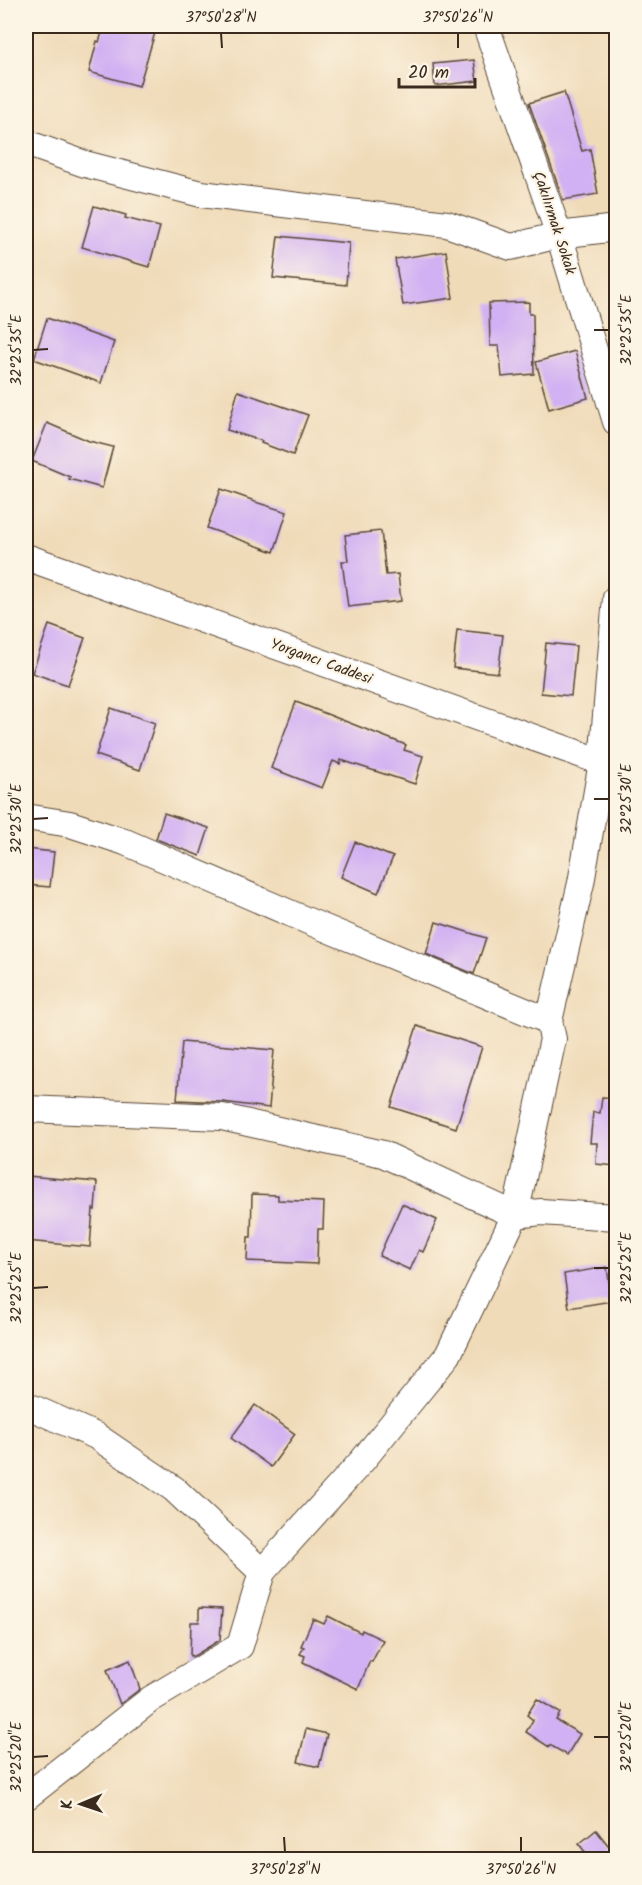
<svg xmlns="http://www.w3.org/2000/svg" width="642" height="1885" viewBox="0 0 642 1885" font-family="Kalam,sans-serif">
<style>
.building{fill:#d1b0f3}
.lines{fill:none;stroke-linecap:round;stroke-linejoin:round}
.minor-casing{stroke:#564535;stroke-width:28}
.minor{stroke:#fff;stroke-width:26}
.ticks{fill:none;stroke:#3b2a1e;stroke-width:2}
.labels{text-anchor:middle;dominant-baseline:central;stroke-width:4.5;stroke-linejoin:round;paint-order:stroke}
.street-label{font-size:15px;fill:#3b2a1e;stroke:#fcf5e5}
.neatline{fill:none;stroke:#3b2a1e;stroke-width:2}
.ticks-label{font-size:15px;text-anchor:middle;fill:#3b2a1e}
</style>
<rect width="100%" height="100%" fill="#fcf5e5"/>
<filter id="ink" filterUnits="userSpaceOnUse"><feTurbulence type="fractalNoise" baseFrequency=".0167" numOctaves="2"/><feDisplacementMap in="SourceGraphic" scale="12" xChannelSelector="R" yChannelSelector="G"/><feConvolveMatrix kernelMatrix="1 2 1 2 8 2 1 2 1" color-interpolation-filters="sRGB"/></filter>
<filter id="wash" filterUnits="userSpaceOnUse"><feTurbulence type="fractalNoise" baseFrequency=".008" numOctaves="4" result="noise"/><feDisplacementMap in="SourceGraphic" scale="24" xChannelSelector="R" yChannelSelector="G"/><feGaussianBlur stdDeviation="1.35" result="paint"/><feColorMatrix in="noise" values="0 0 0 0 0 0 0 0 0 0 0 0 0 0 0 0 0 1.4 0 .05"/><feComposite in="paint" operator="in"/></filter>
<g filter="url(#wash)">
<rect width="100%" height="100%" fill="#f0dbb9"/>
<g id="blocks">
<g class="building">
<polygon points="104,26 157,26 139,86 89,72 97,41 99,42"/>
<polygon points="474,60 477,81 435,86 433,64"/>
<polygon points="564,92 582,151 590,149 598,194 563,200 529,103"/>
<polygon points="94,206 126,215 125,218 160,227 149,267 82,247"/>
<polygon points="278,236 349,243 346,285 273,278"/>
<polygon points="446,251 453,298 403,305 395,259"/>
<polygon points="529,302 529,314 533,314 534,374 502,377 499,346 490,346 489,303"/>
<polygon points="47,318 114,342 101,383 34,359"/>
<polygon points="575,351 588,398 549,409 536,362"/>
<polygon points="238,391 308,415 293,455 261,443 262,441 227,430"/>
<polygon points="47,423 89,441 113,447 102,488 69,479 70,477 32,461"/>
<polygon points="221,489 252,500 252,501 287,512 274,552 207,528"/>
<polygon points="381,531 386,575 398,574 401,601 348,607 342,561 348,561 345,535"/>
<polygon points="49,625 85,638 68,685 32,673"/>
<polygon points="457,630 503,635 498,673 453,668"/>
<polygon points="546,643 576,646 571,696 541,693"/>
<polygon points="296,702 406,745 404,750 423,756 415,784 341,760 340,764 333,761 322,788 271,768"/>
<polygon points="111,708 155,723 140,770 96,755"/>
<polygon points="164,813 209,828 200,856 156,839"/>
<polygon points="355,842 393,857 378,893 341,877"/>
<polygon points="26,849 54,852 50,887 26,885"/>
<polygon points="436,922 486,938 474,974 426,954"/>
<polygon points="417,1026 482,1047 456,1128 391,1107"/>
<polygon points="182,1042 274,1050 269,1108 223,1102 177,1100"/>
<polygon points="602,1097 616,1098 616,1166 596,1164 597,1143 590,1143 593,1112 600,1113"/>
<polygon points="27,1176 97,1182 95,1210 93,1209 90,1247 26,1241"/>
<polygon points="252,1194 278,1195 278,1200 324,1202 323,1229 318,1229 317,1264 247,1261 248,1237 251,1237"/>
<polygon points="402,1204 437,1220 423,1252 419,1250 410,1270 379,1256"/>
<polygon points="607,1267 612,1301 569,1308 564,1274"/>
<polygon points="255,1405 295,1434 271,1467 231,1438"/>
<polygon points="199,1608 222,1609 220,1640 194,1656 190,1656 191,1622 199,1622"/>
<polygon points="328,1616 361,1633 362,1630 383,1640 372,1662 370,1661 358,1689 303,1662 305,1656 300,1654 304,1647 301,1646 313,1619 324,1624"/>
<polygon points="130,1660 140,1689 120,1704 107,1670"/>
<polygon points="537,1699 560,1713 556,1720 580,1734 567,1755 550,1745 549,1747 526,1732 533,1720 527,1715"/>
<polygon points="306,1729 327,1734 319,1767 298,1762"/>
<polygon points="596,1830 612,1850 600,1860 591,1860 579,1844"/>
</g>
</g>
</g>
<g filter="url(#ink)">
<use href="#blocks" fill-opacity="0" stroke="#564535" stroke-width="1.5"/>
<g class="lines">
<defs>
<g id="minor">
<polyline points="486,26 559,235 616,422"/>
<polyline points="26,143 85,164 201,194 447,224 511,247 559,235 616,228"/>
<polyline points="26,557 602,762 616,764"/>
<polyline points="26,817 70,824 125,842 308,921 549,1021 553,1039 515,1215 383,1154 222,1117 26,1109"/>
<polyline points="549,1021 581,883 602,762 616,598"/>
<polyline points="26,1405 96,1436 174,1489 262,1572 362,1461 448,1355 515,1215 541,1212 616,1217"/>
<polyline points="26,1797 151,1699 240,1646 262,1572"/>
</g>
</defs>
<use href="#minor" class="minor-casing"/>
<use href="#minor" class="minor"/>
</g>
</g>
<path class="ticks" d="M221 33 222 48M458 33V48M594 330H609M33 350 48 349M594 799H609M33 819 48 818M594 1268H609M33 1288 48 1287M594 1737H609M33 1757 48 1756M284 1837 285 1852M521 1837V1852"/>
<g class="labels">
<g class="street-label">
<text transform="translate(554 223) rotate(72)">Çakılırmak Sokak</text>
<text transform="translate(321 662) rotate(20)">Yorgancı Caddesi</text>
</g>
</g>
<rect width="642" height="1885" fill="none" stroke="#fcf5e5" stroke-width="66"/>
<g transform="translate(81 1804) rotate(268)" stroke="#fcf5e5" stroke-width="4.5" paint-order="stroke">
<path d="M0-4.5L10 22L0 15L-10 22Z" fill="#3b2a1e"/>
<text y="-9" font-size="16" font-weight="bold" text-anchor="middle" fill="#3b2a1e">K</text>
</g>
<path d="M399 78v9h76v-9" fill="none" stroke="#3b2a1e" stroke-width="3"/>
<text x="408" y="78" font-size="18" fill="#3b2a1e" stroke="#fcf5e5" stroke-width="4.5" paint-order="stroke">20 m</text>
<rect x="33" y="33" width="576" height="1819" class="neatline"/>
<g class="ticks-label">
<text x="221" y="22">37°50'28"N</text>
<text x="458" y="22">37°50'26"N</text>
<text transform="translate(626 330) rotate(-90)" y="5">32°25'35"E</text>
<text transform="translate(16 350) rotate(-90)" y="5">32°25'35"E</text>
<text transform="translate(626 799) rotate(-90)" y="5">32°25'30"E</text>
<text transform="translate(16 819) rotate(-90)" y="5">32°25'30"E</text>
<text transform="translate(626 1268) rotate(-90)" y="5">32°25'25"E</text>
<text transform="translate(16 1288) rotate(-90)" y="5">32°25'25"E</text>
<text transform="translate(626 1737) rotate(-90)" y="5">32°25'20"E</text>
<text transform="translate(16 1757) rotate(-90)" y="5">32°25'20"E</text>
<text x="285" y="1874">37°50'28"N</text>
<text x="521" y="1874">37°50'26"N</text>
</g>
</svg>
